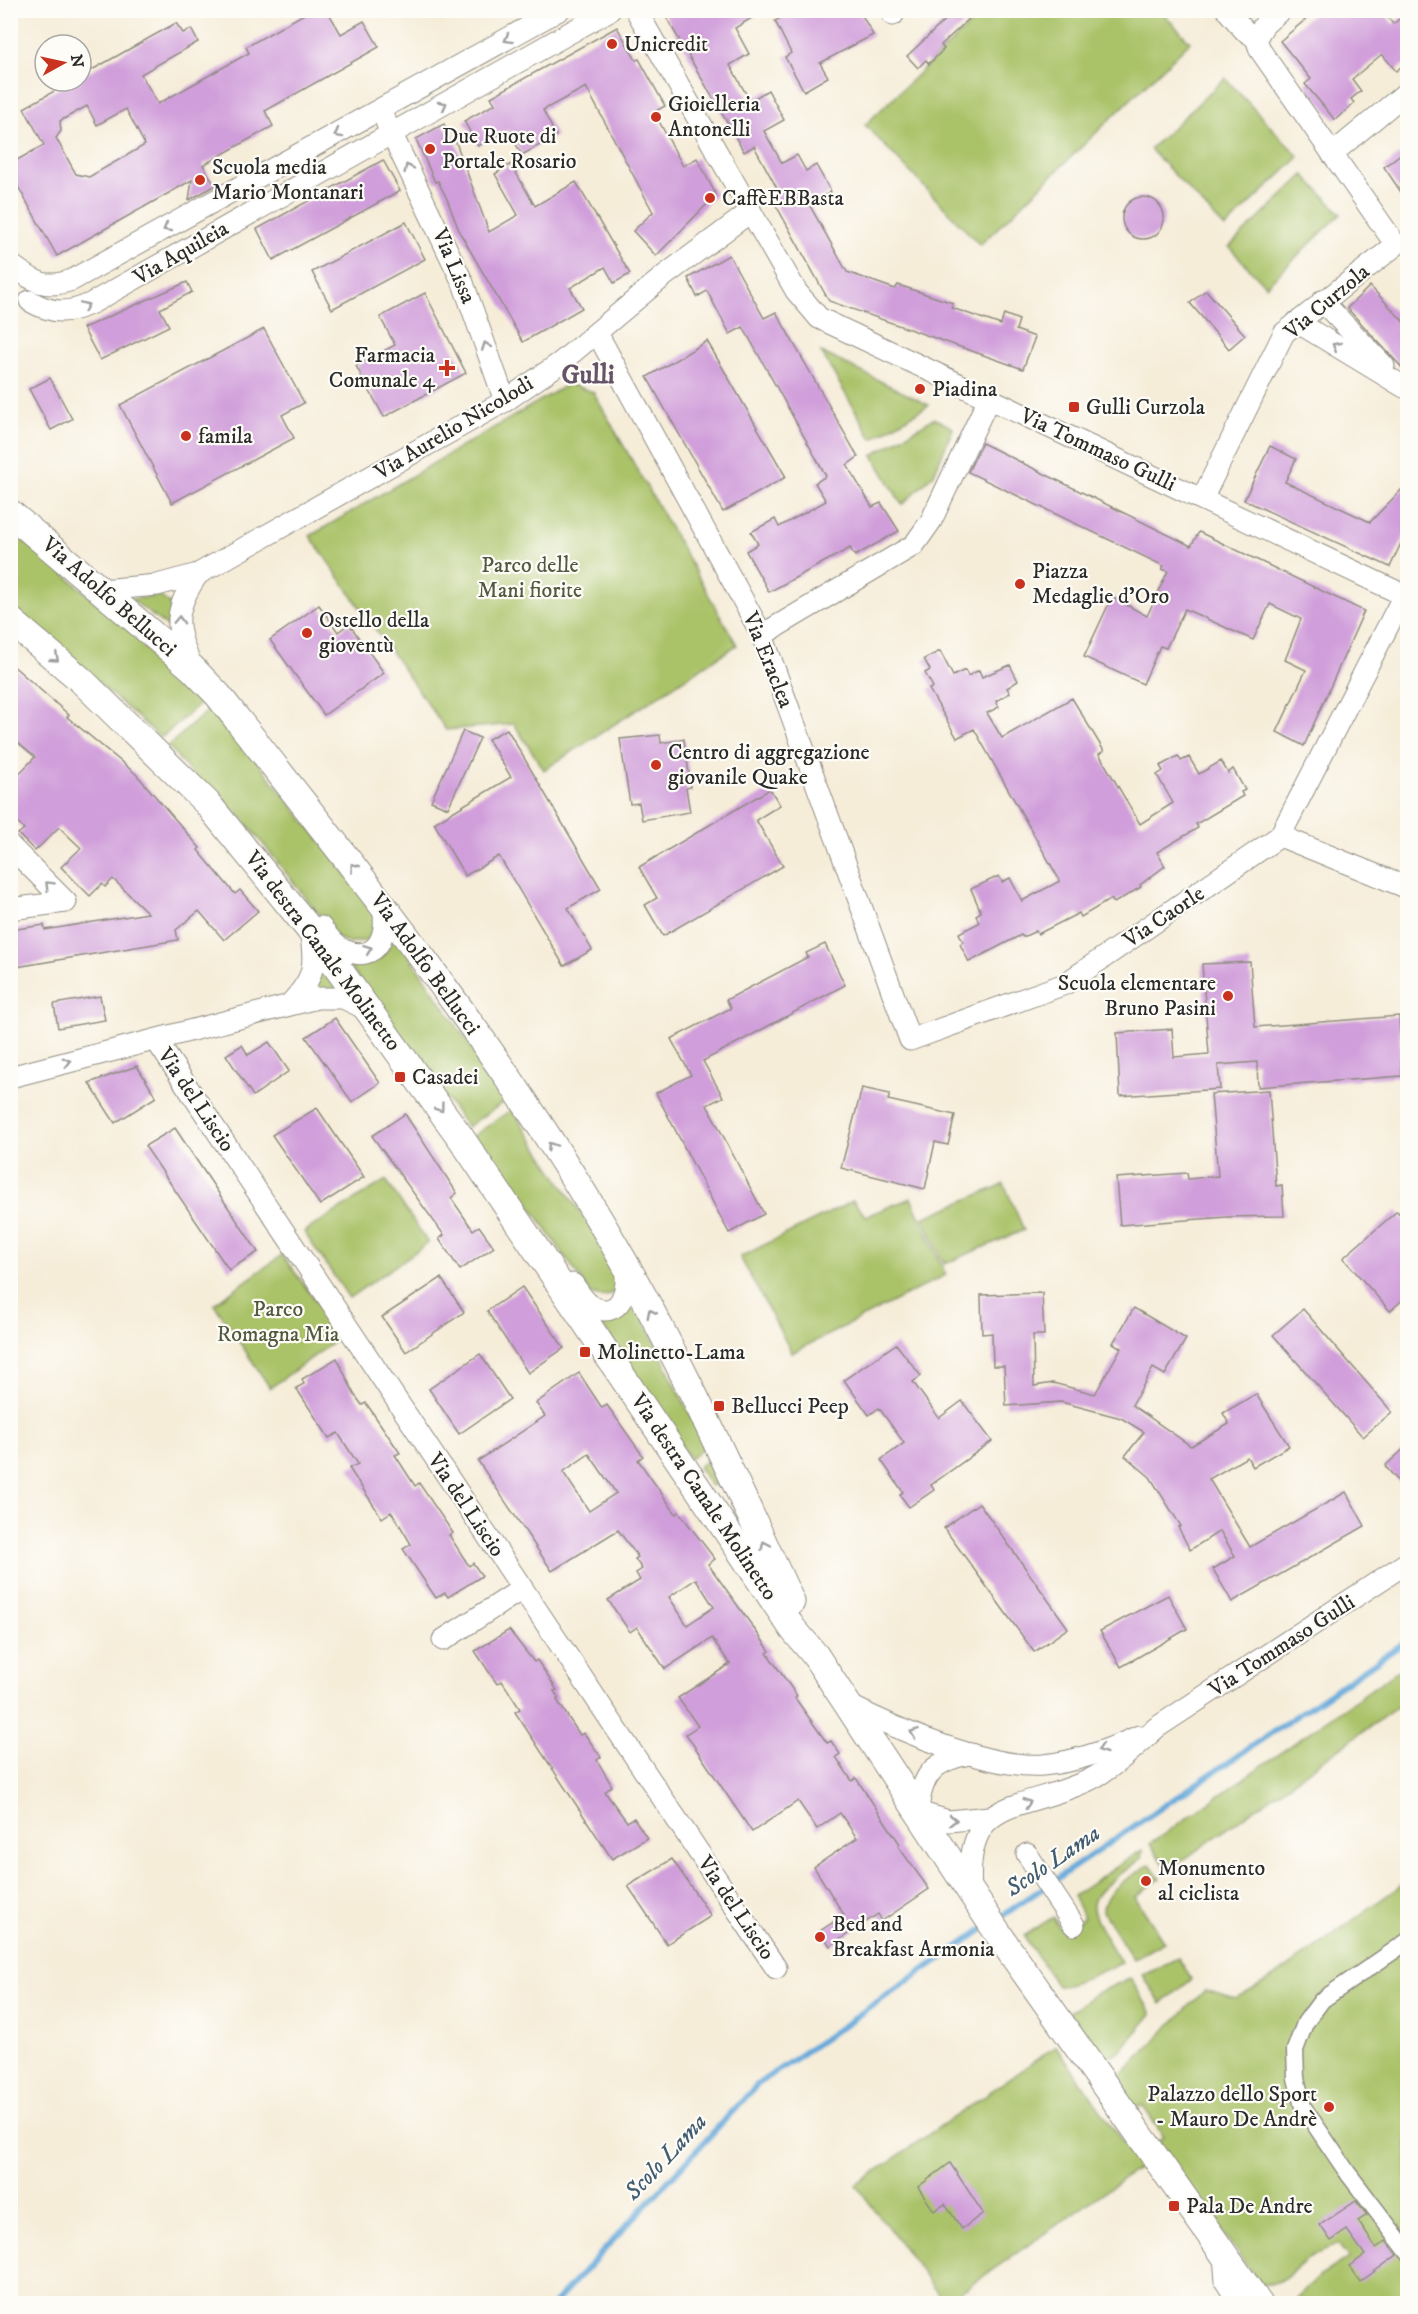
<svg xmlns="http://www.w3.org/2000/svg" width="1418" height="2314" viewBox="0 0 1418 2314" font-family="'IM FELL DW Pica',serif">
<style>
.green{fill:#aac369;stroke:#6a774a;stroke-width:1.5}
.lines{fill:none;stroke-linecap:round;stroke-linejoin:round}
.stream{stroke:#64a8d9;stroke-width:6}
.building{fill:#d09eda;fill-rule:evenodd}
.pedestrian-casing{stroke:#908c82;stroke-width:19}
.minor-casing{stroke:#908c82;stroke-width:23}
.tertiary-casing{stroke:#908c82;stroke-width:29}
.pedestrian{stroke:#fff;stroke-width:16}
.minor{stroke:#fff;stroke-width:21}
.tertiary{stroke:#fff;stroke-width:27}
.oneway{stroke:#a0a0a0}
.poi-dot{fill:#c8321e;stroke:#fdfcf7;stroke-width:2}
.labels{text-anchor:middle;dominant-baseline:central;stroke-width:4.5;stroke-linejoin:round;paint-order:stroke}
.poi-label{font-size:22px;fill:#2b2b2b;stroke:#fdfcf7;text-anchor:start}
.street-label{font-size:22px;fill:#2b2b2b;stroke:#fdfcf7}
.park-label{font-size:22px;fill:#51593e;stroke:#fdfcf7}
.water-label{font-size:24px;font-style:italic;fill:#425d71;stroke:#fdfcf7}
.quarter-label{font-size:26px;font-weight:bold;fill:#655368;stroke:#fdfcf7}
</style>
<rect width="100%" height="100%" fill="#fdfcf7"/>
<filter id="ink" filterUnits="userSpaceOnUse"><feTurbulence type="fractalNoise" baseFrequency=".0167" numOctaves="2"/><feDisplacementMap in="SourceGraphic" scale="12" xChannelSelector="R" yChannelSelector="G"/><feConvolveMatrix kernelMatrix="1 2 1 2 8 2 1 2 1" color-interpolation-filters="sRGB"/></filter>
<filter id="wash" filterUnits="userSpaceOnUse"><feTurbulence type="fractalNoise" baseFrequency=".008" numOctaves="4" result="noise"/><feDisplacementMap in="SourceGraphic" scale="24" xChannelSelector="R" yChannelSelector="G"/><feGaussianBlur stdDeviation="1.35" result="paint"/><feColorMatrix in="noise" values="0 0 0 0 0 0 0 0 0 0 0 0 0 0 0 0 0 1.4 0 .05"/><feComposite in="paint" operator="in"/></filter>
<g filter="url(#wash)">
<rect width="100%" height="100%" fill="#f6edd9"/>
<g class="green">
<polygon points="985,10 1161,11 1190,42 980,245 865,125"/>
<polygon points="1225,78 1299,157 1225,228 1150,149"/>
<polygon points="1304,175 1341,214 1266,286 1229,247"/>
<polygon points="821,352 929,405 872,439"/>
<polygon points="568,384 593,392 737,645 544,770 514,724 446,730 310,536"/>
<polygon points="934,418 953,428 934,474 902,505 873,455"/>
<polygon points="10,531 48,560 206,698 161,738 11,606"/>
<polygon points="160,596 171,605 169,628 131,599"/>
<polygon points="213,706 372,906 376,921 368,940 348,943 337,937 240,815 200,784 168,746"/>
<path d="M394 933 507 1100 467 1127 346 962C374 966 386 961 394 933Z"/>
<polygon points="320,960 342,989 309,992"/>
<path d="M512 1109 621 1274 616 1291C606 1297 601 1298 591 1294L512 1180 500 1163 472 1137Z"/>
<polygon points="386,1180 428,1243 349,1298 304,1232"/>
<polygon points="1004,1184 1024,1230 944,1264 923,1218"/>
<polygon points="911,1198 946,1275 792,1353 740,1257 853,1201 866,1216"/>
<polygon points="282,1255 342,1336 270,1388 214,1304"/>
<polygon points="633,1298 705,1446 690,1459 597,1318"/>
<polygon points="710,1458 722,1479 717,1486 710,1485 698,1467"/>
<polygon points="1407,1664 1407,1700 1168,1871 1150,1844"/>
<path d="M1142 1850 1141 1859C1078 1905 1083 1897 1121 1963 1103 1970 1074 1987 1057 1986L1024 1936 1053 1917 1060 1928 1065 1930 1084 1918 1073 1896Z"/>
<path d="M1150 1864 1160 1878 1135 1897 1164 1942 1133 1959 1103 1912C1102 1889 1133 1876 1150 1864Z"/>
<path d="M1407 1881V2303H1291L1317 2278 1349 2258 1338 2244C1330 2248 1320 2251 1312 2256 1294 2267 1283 2287 1260 2284L1157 2142 1164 2137 1142 2105 1135 2109 1116 2080 1205 1990 1236 1999 1277 1975Z"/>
<polygon points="1178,1958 1192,1979 1161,2004 1143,1975"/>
<polygon points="1130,1978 1152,2014 1121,2050 1103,2061 1069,2012 1097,1993"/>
<polygon points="1056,2046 1140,2167 945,2303 856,2185"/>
</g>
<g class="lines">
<g class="stream">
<polyline points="996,1920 1408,1640"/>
<polyline points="554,2304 758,2084 985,1928"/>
</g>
</g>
<g id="blocks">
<g class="building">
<path d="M311 10H327L341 34 364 21 379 47 265 111 273 126 203 165 213 182 218 184 189 200 192 180 57 256 10 172V164L44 145 24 108 72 81H81V76L176 23 183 33 191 29 198 42 141 74 158 104 249 53 246 47ZM87 106 97 125 126 109 145 145 89 177 76 174 56 138 61 131 60 121Z"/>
<polygon points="662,10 765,10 735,28 749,54 730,65 750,101 768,90 784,120 764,131 782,163 797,155 806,171 816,165 831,192 809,204 847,272 895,289 898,285 953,303 952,308 1001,325 1004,314 1019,320 1016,330 1035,337 1023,369 829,301 772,198 780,194 754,146 744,152"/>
<polygon points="795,10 859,10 873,35 820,63 828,77 804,91 785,57 791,53 775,21"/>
<polygon points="956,10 961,10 969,19 941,45 944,49 929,64 926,60 918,68 907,56"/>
<polygon points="1317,10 1382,10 1393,24 1407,13 1407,62 1396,71 1382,54 1352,79 1361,91 1351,99 1354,103 1335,120 1305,84 1311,79 1280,41"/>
<polygon points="617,27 636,60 639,59 665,106 654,112 683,166 697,158 716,195 656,256 633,231 653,212 586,87 543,110 556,136 522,155 508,130 478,146 464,121 495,104 491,97"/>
<polygon points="444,124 448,131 451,129 489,232 518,215 495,174 511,164 535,206 576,182 630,274 614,283 605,267 570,288 582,308 523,342 460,233 447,199 438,181 435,182 416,139"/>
<polygon points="1407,149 1407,201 1384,167"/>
<polygon points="383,160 400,191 273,260 257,229"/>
<circle cx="1143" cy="218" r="21"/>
<polygon points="406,222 425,259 332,309 312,272"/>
<polygon points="729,255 764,318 776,312 858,457 847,465 872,507 881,503 899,531 855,556 850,548 769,592 746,551 758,544 751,532 775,519 779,527 826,501 815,483 826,476 743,327 730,334 707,291 697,297 688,278"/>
<polygon points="187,282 192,292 160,309 169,326 100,360 83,328"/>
<polygon points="1370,286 1407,325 1407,373 1347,308"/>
<polygon points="1206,290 1245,335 1229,349 1190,303"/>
<polygon points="425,293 466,373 384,417 356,366 395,345 380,317"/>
<polygon points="264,329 304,403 282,415 294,438 172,503 120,405"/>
<polygon points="707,341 786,477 723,512 647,377"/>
<polygon points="50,378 72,419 51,430 29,389"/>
<polygon points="982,443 1191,546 1199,532 1364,611 1304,746 1277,732 1306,670 1285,660 1301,619 1270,604 1253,640 1185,609 1166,648 1160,646 1143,684 1084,657 1112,597 1147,616 1168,571 1162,569 1164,566 968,472"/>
<polygon points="1270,446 1296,459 1285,482 1370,522 1407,484 1407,530 1390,567 1244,500"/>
<polygon points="319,605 338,632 349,624 384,673 324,715 270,640"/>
<polygon points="940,651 953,676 965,670 968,676 979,670 982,677 1010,665 1018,681 1007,688 1010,693 996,701 999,707 987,713 1002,738 1072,698 1104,751 1099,754 1140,824 1173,803 1157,775 1163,771 1160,766 1178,756 1181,761 1189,757 1199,774 1221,761 1228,773 1233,769 1245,790 1241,792 1243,796 1196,824 1198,828 1157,852 1165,866 1140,885 1141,887 1114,903 1111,899 1081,917 1079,913 1038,934 1036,931 1023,937 1021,935 969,962 960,944 963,942 959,933 979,923 976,915 981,912 971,889 999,876 1002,882 1010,878 1022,901 1060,881 974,729 957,738 929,689 933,687 925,673 930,670 924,659"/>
<polygon points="10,663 69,715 67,717 136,774 200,848 198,850 235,894 240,890 258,911 224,940 199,911 176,930 178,940 10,968 10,930 44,925 45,930 148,913 113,879 105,887 102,884 90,896 61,867 81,848 59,827 35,851 18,834 24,829 10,816 10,783 35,757 10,736"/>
<polygon points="507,729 601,889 568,908 592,950 564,966 499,856 465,876 434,823 511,777 488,739"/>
<polygon points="463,731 480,738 448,808 431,801"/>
<polygon points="660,735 661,743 684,739 691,787 686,788 690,812 642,820 639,803 630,804 620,739"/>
<polygon points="770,789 780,805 756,820 783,866 663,936 645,905 657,898 639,867"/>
<polygon points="825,944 845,985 703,1061 723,1097 707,1105 764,1214 729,1233 656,1093 691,1075 671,1039 731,1008 726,1000 808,957 806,953"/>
<polygon points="1250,962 1255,1027 1399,1016 1402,1076 1258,1087 1257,1062 1218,1065 1220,1089 1120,1096 1117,1033 1172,1029 1174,1057 1209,1054 1202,964"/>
<polygon points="100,996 105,1020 58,1028 54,1004"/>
<polygon points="335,1018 380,1083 352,1102 306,1037"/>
<polygon points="269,1042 289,1071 253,1096 226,1055 242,1045 248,1055"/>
<polygon points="137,1066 156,1097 115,1123 89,1083"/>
<polygon points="862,1088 890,1094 888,1100 955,1115 948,1145 935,1142 925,1189 841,1168"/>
<polygon points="1269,1090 1276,1186 1282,1185 1284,1216 1227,1217 1120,1225 1116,1178 1187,1173 1188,1179 1218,1176 1211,1094"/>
<polygon points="317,1108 364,1177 320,1205 272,1135"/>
<polygon points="405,1114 457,1193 451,1198 473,1230 479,1226 494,1247 460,1270 439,1239 444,1235 372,1136"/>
<polygon points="175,1128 258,1252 229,1270 145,1146"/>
<polygon points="1397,1211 1407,1223 1407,1296 1390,1311 1343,1258"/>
<polygon points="441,1278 464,1312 406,1352 382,1317"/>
<polygon points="522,1287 564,1348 528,1373 487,1311"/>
<polygon points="1042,1293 1044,1335 1033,1335 1034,1386 1053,1383 1095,1394 1121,1348 1113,1343 1134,1308 1186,1339 1165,1375 1153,1368 1132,1405 1191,1446 1229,1424 1223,1413 1256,1394 1289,1446 1253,1467 1247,1457 1209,1479 1250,1547 1346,1492 1365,1526 1232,1602 1213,1569 1235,1556 1220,1531 1190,1550 1178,1527 1181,1526 1150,1477 1125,1456 1144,1432 1121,1418 1061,1402 1006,1406 1004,1366 993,1366 992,1333 982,1334 981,1295"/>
<polygon points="1303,1309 1392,1412 1363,1437 1273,1335"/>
<polygon points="896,1344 921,1376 913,1382 939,1418 962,1401 992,1441 931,1485 934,1490 909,1507 900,1495 903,1492 881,1460 904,1443 879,1408 869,1415 844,1380"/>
<polygon points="480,1354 510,1399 459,1434 429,1389"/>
<polygon points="337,1358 354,1394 362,1405 366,1403 400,1453 395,1455 415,1486 419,1483 453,1533 449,1535 469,1566 473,1563 482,1576 448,1597 445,1593 436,1598 403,1549 411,1544 395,1517 391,1512 382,1518 349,1468 358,1464 338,1433 329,1438 296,1388 304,1384 302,1379"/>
<path d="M579 1373 602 1408 607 1405 643 1456 638 1460 676 1514 679 1512 715 1559 708 1564 770 1651 767 1653 797 1696 795 1698 827 1743 831 1741 840 1754 836 1757 852 1781 856 1778 900 1844 898 1846 929 1889 882 1921 878 1914 830 1946 820 1931 844 1915 814 1867 857 1838 840 1813 817 1829 798 1801 752 1832 686 1734 698 1726 678 1698 730 1664 712 1638 665 1669 637 1627 630 1632 608 1600 640 1580 636 1573 642 1569 635 1559 638 1557 618 1530 552 1571 478 1461 545 1416 536 1403ZM589 1454 616 1493 589 1511 563 1472ZM696 1579 714 1607 687 1625 669 1597Z"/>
<polygon points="1407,1446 1407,1491 1385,1466"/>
<polygon points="979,1503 1068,1628 1034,1652 944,1528"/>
<polygon points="1168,1595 1187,1629 1121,1667 1100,1631"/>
<polygon points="509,1630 534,1662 537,1660 557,1690 554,1691 559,1698 557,1700 570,1720 580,1735 584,1733 601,1757 597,1760 612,1786 605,1792 627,1822 634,1818 647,1838 612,1859 515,1712 520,1709 502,1681 497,1684 475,1651"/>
<polygon points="672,1859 711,1916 667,1944 628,1886"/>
<polygon points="950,2163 983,2213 962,2229 945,2204 934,2211 918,2187"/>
<polygon points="1356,2201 1367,2215 1358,2221 1376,2248 1386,2241 1397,2255 1360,2282 1349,2266 1365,2255 1347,2230 1331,2241 1320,2225"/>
</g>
</g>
</g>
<g filter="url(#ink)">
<use href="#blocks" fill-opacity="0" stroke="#908c82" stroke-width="1.5"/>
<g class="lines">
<defs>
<polyline id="pedestrian" points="1408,1941 1322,2000 1305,2023 1295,2050 1296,2078 1303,2107 1347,2172 1408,2252"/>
<g id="minor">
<polyline points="636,10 796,291 819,318 1408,597"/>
<polyline points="890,10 893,15"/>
<polyline points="1256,38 1264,25 1281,10"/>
<polyline points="386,122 463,283 505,401"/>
<polyline points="1332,154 1408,91"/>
<path d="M10 264C34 281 43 290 72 280L559 10"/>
<path d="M30 301C52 314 69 314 92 303L610 10"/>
<polyline points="1322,301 1384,366"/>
<polyline points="1297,322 1404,387"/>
<polyline points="597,333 762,635 910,1040 1065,984 1280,836 1404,595"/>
<polyline points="1202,499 1284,333 1396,245 1260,50 1256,38 1244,30 1227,10"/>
<polyline points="101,590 157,585 198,574 505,401 560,363 664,276 750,212"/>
<polyline points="762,635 914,545 931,521 989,398"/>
<path d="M192 667C174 628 173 610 198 574"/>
<polyline points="1280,836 1408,888"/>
<polyline points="10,846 66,902 10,909"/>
<path d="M321 927C327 935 334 946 344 950 378 965 390 932 382 904"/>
<path d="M289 1005C315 978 316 966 310 930"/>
<polyline points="156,1040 776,1968"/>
<polyline points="10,1077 317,998 343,998 368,1010"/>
<path d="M573 1284C578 1291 584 1302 592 1306 620 1322 631 1287 624 1266"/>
<polyline points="443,1640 522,1589"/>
<path d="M847 1704C895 1729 989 1769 1043 1765 1074 1762 1111 1749 1139 1736"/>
<path d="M971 1754C933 1760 921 1775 918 1812L949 1821 989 1817"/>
<polyline points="1027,1854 1074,1925"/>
<path d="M971 1892C964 1794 1018 1813 1087 1781 1113 1769 1135 1747 1156 1728L1408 1562"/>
<polyline points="1224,2255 1226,2282 1240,2304"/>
</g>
<g id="tertiary">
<path d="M10 513 192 668 218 695C358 872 503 1052 616 1248 682 1361 735 1483 791 1602"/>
<polyline points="10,620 80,679 207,803 310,930 461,1138 793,1629 815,1655 1007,1947 1259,2304"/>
</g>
</defs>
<use href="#pedestrian" class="pedestrian-casing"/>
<use href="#minor" class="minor-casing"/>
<use href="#tertiary" class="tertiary-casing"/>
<use href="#pedestrian" class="pedestrian"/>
<use href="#minor" class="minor"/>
<use href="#tertiary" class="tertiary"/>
</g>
<defs><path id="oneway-chevron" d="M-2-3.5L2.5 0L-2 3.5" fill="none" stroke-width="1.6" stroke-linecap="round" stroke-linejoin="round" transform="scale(1.5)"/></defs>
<g class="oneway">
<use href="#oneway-chevron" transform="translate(508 39) rotate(151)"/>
<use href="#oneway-chevron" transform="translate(443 105) rotate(-29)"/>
<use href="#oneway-chevron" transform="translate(338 134) rotate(151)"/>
<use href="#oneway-chevron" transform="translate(408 168) rotate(-116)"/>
<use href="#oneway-chevron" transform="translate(167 228) rotate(151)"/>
<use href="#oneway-chevron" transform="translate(85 306) rotate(-23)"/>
<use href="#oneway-chevron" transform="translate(486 346) rotate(-110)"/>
<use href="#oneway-chevron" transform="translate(1336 346) rotate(-149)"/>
<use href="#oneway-chevron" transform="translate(179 620) rotate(-88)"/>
<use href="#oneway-chevron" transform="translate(55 658) rotate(41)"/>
<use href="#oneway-chevron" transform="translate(354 867) rotate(-128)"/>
<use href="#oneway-chevron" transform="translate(49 885) rotate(-135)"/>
<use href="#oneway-chevron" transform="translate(368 949) rotate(-21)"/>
<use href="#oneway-chevron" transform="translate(67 1062) rotate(-14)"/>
<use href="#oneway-chevron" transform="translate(440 1108) rotate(54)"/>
<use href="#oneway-chevron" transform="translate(551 1146) rotate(-123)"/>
<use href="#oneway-chevron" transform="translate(651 1313) rotate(-117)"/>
<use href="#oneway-chevron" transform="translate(765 1545) rotate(-115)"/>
<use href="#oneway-chevron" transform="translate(914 1733) rotate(-160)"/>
<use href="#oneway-chevron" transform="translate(1102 1749) rotate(162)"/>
<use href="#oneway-chevron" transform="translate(1027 1803) rotate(-18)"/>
<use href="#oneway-chevron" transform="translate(953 1820)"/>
</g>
</g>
<g class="poi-dot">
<circle cx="612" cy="44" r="6"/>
<circle cx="656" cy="117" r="6"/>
<circle cx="430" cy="149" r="6"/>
<circle cx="200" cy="180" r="6"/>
<circle cx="710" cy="198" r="6"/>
<path d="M444 359h6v6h6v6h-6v6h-6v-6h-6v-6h6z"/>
<circle cx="920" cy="389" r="6"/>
<rect x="1068" y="401" width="12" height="12" rx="3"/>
<circle cx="186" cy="436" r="6"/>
<circle cx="1020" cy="584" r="6"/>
<circle cx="307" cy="633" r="6"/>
<circle cx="656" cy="765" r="6"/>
<circle cx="1228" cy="996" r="6"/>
<rect x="394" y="1071" width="12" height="12" rx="3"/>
<rect x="579" y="1346" width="12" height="12" rx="3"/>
<rect x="713" y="1400" width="12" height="12" rx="3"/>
<circle cx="1146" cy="1881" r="6"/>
<circle cx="820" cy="1937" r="6"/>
<circle cx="1329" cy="2107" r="6"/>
<rect x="1168" y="2200" width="12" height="12" rx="3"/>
</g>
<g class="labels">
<g class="poi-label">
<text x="624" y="44">Unicredit</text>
<text x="668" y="104">Gioielleria<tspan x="668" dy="25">Antonelli</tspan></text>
<text x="442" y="136">Due Ruote di<tspan x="442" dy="25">Portale Rosario</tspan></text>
<text x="212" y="167">Scuola media<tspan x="212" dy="25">Mario Montanari</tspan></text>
<text x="722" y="198">CaffèEBBasta</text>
<text x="435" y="355" text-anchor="end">Farmacia<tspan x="435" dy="25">Comunale 4</tspan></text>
<text x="932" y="389">Piadina</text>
<text x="1086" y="407">Gulli Curzola</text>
<text x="198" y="436">famila</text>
<text x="1032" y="571">Piazza<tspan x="1032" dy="25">Medaglie d'Oro</tspan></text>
<text x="319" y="620">Ostello della<tspan x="319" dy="25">gioventù</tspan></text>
<text x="668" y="752">Centro di aggregazione<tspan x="668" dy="25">giovanile Quake</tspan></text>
<text x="1216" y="983" text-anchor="end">Scuola elementare<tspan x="1216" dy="25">Bruno Pasini</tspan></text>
<text x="412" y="1077">Casadei</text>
<text x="597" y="1352">Molinetto-Lama</text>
<text x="731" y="1406">Bellucci Peep</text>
<text x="1158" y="1868">Monumento<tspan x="1158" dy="25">al ciclista</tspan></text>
<text x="832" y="1924">Bed and<tspan x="832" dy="25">Breakfast Armonia</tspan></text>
<text x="1317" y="2094" text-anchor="end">Palazzo dello Sport<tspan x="1317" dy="25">- Mauro De Andrè</tspan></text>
<text x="1186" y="2206">Pala De Andre</text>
</g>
<g class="street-label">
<text transform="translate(181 253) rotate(-30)">Via Aquileia</text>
<text transform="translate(454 266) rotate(67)">Via Lissa</text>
<text transform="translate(1327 302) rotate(-40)">Via Curzola</text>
<text transform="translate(454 428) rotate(-31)">Via Aurelio Nicolodi</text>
<text transform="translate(1098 450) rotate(25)">Via Tommaso Gulli</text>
<text transform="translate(109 597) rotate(41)">Via Adolfo Bellucci</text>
<text transform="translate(768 660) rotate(68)">Via Eraclea</text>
<text transform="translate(1164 917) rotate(-34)">Via Caorle</text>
<text transform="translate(323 951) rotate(53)">Via destra Canale Molinetto</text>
<text transform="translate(425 964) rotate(54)">Via Adolfo Bellucci</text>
<text transform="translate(196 1100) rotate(56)">Via del Liscio</text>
<text transform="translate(704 1497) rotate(56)">Via destra Canale Molinetto</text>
<text transform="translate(466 1505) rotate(56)">Via del Liscio</text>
<text transform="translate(1282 1646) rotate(-33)">Via Tommaso Gulli</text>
<text transform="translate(736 1908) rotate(56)">Via del Liscio</text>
</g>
<g class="park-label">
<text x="530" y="565">Parco delle<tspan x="530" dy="25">Mani fiorite</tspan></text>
<text x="278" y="1309">Parco<tspan x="278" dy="25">Romagna Mia</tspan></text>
</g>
<g class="water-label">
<text transform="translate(1053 1861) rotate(-34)">Scolo Lama</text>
<text transform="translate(666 2157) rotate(-47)">Scolo Lama</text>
</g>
<g class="quarter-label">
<text x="588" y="375">Gulli</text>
</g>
</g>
<rect width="1418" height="2314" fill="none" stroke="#fdfcf7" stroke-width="36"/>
<g transform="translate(63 63) rotate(82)"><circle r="28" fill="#fdfcf7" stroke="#a9a8a5" stroke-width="1.5"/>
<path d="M0-4.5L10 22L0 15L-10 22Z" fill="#c8321e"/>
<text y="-9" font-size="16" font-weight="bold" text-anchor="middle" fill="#2b2b2b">N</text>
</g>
</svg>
